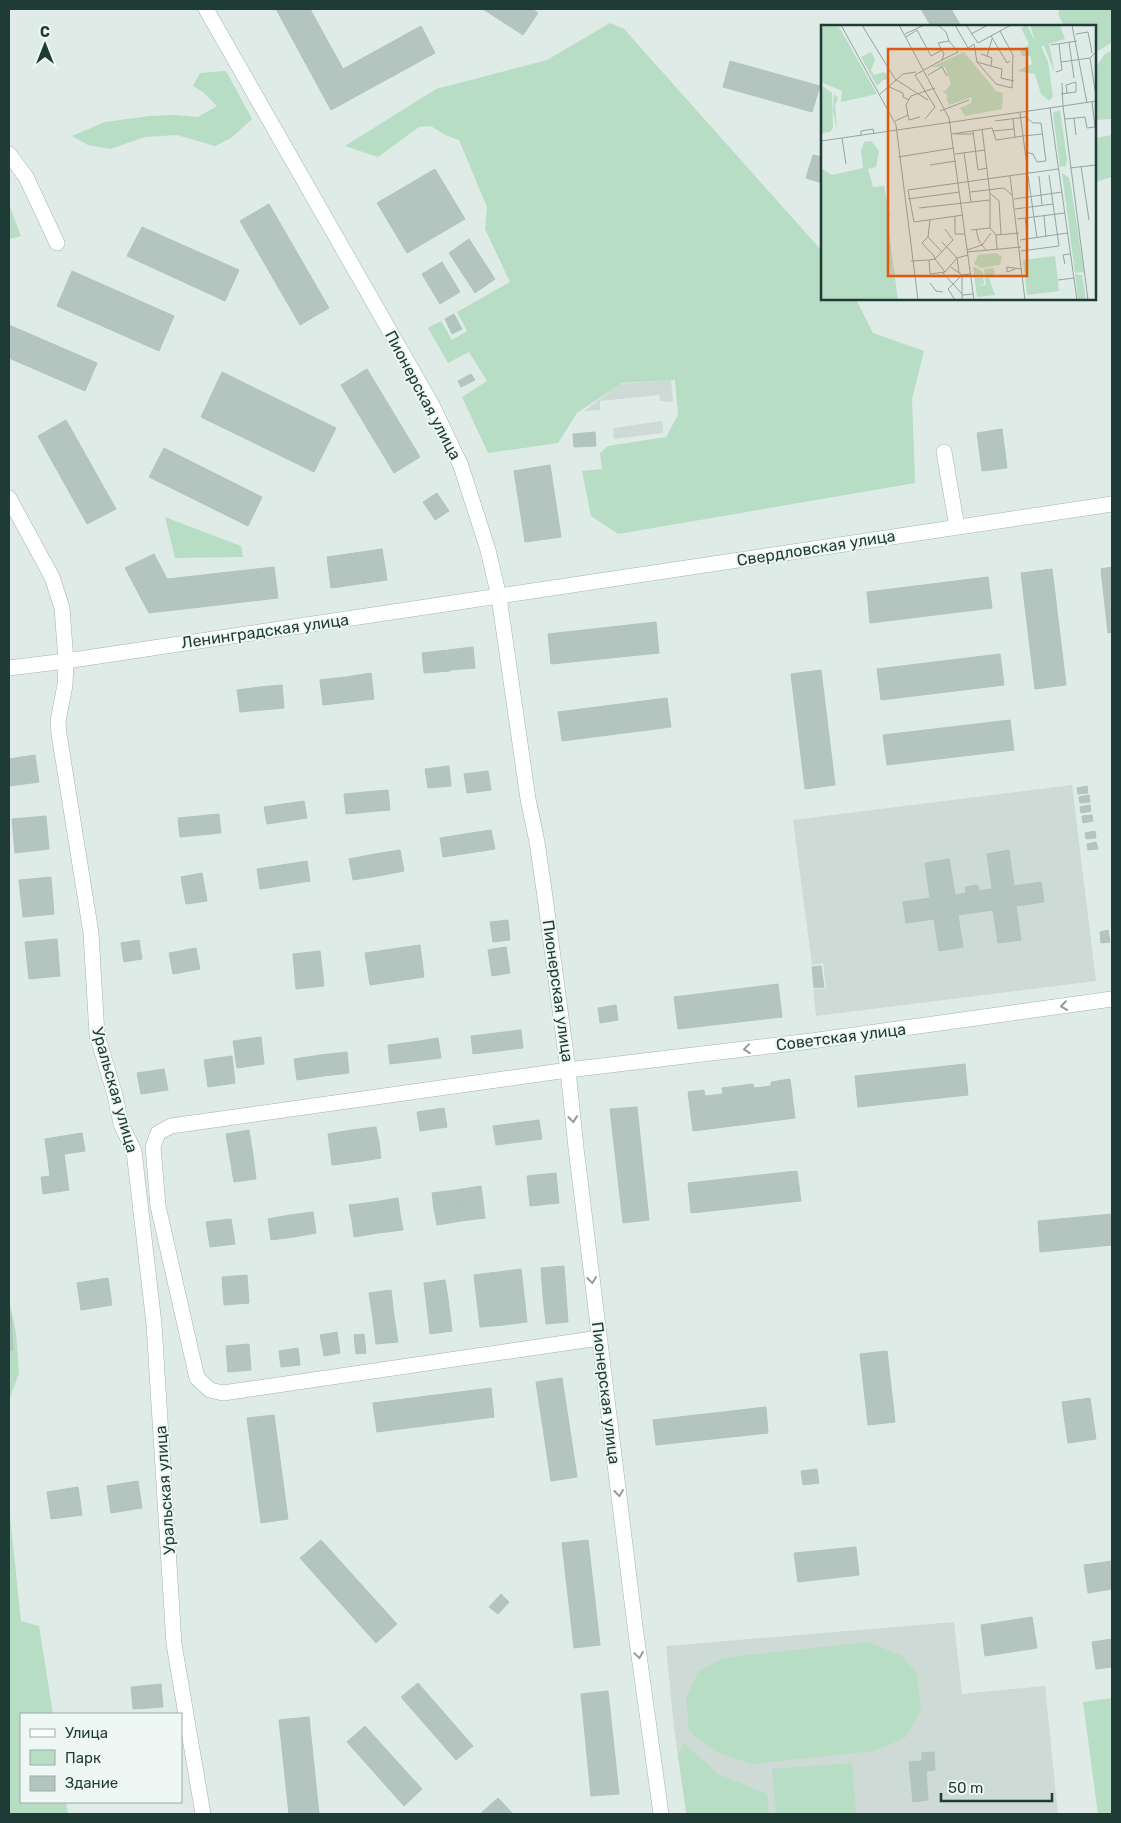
<svg xmlns="http://www.w3.org/2000/svg" width="1121" height="1823" viewBox="0 0 1121 1823" font-family="Rubik,sans-serif">
<style>
.built{fill:#cddad5}
.green{fill:#b7ddc4}
.building{fill:#b4c5c0;stroke:#b1c4be}
.lines{fill:none;stroke-linecap:round;stroke-linejoin:round}
.street-casing{stroke:#a2b3ae;stroke-width:16}
.secondary-casing{stroke:#9db7b0;stroke-width:16}
.street{stroke:#fff;stroke-width:15}
.secondary{stroke:#fff;stroke-width:15}
.oneway{stroke:#8f9d9a}
.labels{text-anchor:middle;dominant-baseline:central;stroke-width:4;stroke-linejoin:round;paint-order:stroke}
.street-label{font-size:16px;fill:#1f3b36;stroke:#eff7f4}
.inset-road{fill:none;stroke:#92a5a0;stroke-width:1}
.view{fill:#de580e;fill-opacity:0.15;stroke:#de580e;stroke-width:2.5}
.inset-edge{fill:none;stroke:#1f3b36;stroke-width:2.5}
</style>
<rect width="100%" height="100%" fill="#dfebe6"/>
<g class="built">
<polygon points="671,380 673,402 660,401 659,395 600,401 600,410 584,411 620,384"/>
<polygon points="662,421 663,433 614,439 613,428"/>
<polygon points="1072,785 1096,981 816,1016 813,990 826,988 823,963 812,965 793,820"/>
<polygon points="954,1622 962,1694 1045,1686 1058,1814 686,1814 674,1728 666,1646"/>
</g>
<g class="green">
<polygon points="1060,9 1112,9 1112,42 1095,53 1095,26 1064,26 1058,14"/>
<polygon points="610,23 624,29 822,251 822,299 856,299 873,333 924,351 912,399 915,483 618,534 591,516 582,471 602,469 600,453 608,446 666,437 678,415 675,380 622,383 577,413 558,443 488,453 462,397 487,381 469,352 448,363 428,328 441,321 452,340 467,331 457,312 510,282 485,229 487,207 459,140 445,135 431,126 419,127 378,157 345,146 436,89 547,60"/>
<polygon points="1112,50 1112,119 1095,120 1095,68 1105,54"/>
<polygon points="226,71 252,119 231,138 215,146 177,135 145,137 110,149 88,145 72,136 105,122 150,116 174,115 198,117 217,106 203,92 193,86 200,73"/>
<polygon points="1112,135 1112,177 1095,182 1095,138"/>
<polygon points="9,205 21,236 9,239"/>
<polygon points="165,517 241,546 243,557 175,558"/>
<polygon points="9,1299 16,1333 19,1373 9,1400"/>
<polygon points="9,1507 21,1621 39,1626 53,1714 21,1714 21,1802 66,1802 68,1814 9,1814"/>
<polygon points="868,1642 902,1656 917,1674 921,1710 905,1738 874,1751 751,1764 714,1751 689,1731 686,1698 698,1672 723,1658"/>
<polygon points="1112,1698 1112,1814 1098,1814 1083,1702"/>
<polygon points="684,1743 718,1774 767,1794 769,1814 687,1814 678,1755"/>
<polygon points="852,1763 856,1814 776,1814 772,1769"/>
</g>
<g class="building">
<polygon points="276,9 310,9 343,69 421,26 435,53 331,110"/>
<polygon points="483,9 532,9 538,13 523,35"/>
<polygon points="921,9 951,9 961,26 931,26"/>
<polygon points="730,61 820,86 812,112 723,87"/>
<polygon points="813,155 822,157 822,183 806,178"/>
<polygon points="435,169 465,219 407,253 377,203"/>
<polygon points="269,204 329,308 300,325 240,221"/>
<polygon points="142,227 239,270 225,301 127,256"/>
<polygon points="469,239 495,279 475,293 449,253"/>
<polygon points="442,262 460,292 440,304 422,274"/>
<polygon points="72,271 174,316 159,351 57,306"/>
<polygon points="454,314 462,329 452,334 445,319"/>
<polygon points="9,325 97,363 85,391 9,358"/>
<polygon points="367,369 420,457 394,473 341,385"/>
<polygon points="222,372 336,428 314,472 201,417"/>
<polygon points="471,374 475,380 461,387 458,381"/>
<polygon points="66,420 116,509 87,524 38,436"/>
<polygon points="1002,429 1007,468 982,471 977,433"/>
<polygon points="595,432 596,446 574,447 573,434"/>
<polygon points="164,448 262,497 248,526 149,477"/>
<polygon points="550,465 561,537 525,542 514,471"/>
<polygon points="437,493 449,511 435,520 423,502"/>
<polygon points="382,549 387,580 331,588 327,557"/>
<polygon points="154,554 167,579 274,567 278,598 149,613 125,568"/>
<polygon points="1112,567 1112,632 1108,633 1101,569"/>
<polygon points="1052,569 1066,685 1035,689 1021,573"/>
<polygon points="988,577 992,608 870,623 867,592"/>
<polygon points="656,622 659,653 551,664 548,634"/>
<polygon points="473,647 475,668 450,670 448,650"/>
<polygon points="447,650 450,671 424,673 422,653"/>
<polygon points="1000,654 1004,685 881,700 877,669"/>
<polygon points="821,670 835,785 805,789 791,674"/>
<polygon points="371,673 374,699 349,702 346,677"/>
<polygon points="345,677 349,702 323,705 320,680"/>
<polygon points="282,685 284,708 262,710 260,687"/>
<polygon points="260,687 262,710 240,712 237,690"/>
<polygon points="667,698 671,727 562,741 558,712"/>
<polygon points="1010,720 1014,750 887,765 883,735"/>
<polygon points="35,755 39,782 9,786 9,759"/>
<polygon points="449,766 451,786 428,788 425,769"/>
<polygon points="488,771 491,790 467,793 464,774"/>
<polygon points="1087,786 1088,793 1078,794 1077,788"/>
<polygon points="388,790 390,810 368,812 366,792"/>
<polygon points="366,792 368,812 346,814 344,794"/>
<polygon points="1089,795 1090,802 1080,803 1079,797"/>
<polygon points="304,801 307,818 287,821 284,804"/>
<polygon points="284,804 287,821 267,824 264,807"/>
<polygon points="1090,805 1091,811 1081,813 1080,807"/>
<polygon points="219,814 221,833 200,835 199,816"/>
<polygon points="1092,815 1093,821 1083,823 1082,816"/>
<polygon points="46,816 49,849 15,853 12,819"/>
<polygon points="199,816 200,835 180,837 178,818"/>
<polygon points="491,830 495,849 469,853 465,834"/>
<polygon points="1095,831 1096,838 1086,839 1085,833"/>
<polygon points="465,834 469,853 443,857 440,838"/>
<polygon points="1096,842 1098,849 1088,850 1087,844"/>
<polygon points="400,850 404,871 378,876 375,854"/>
<polygon points="1009,850 1014,886 1041,882 1044,902 1016,906 1021,940 998,943 993,910 958,915 963,947 939,951 934,919 906,923 903,902 930,898 925,863 949,859 955,895 966,893 965,887 978,885 979,891 992,889 987,854"/>
<polygon points="375,854 378,876 353,880 349,859"/>
<polygon points="307,861 310,881 285,885 282,865"/>
<polygon points="282,865 285,885 260,889 257,869"/>
<polygon points="202,873 207,901 186,904 181,877"/>
<polygon points="51,877 54,914 23,917 19,880"/>
<polygon points="508,920 510,940 493,942 490,922"/>
<polygon points="1108,930 1110,942 1101,943 1100,932"/>
<polygon points="57,939 60,976 29,979 25,942"/>
<polygon points="139,940 142,959 124,962 121,943"/>
<polygon points="420,945 424,977 397,981 392,949"/>
<polygon points="506,947 510,973 492,976 488,950"/>
<polygon points="196,948 200,969 173,974 169,953"/>
<polygon points="392,949 397,981 370,985 365,953"/>
<polygon points="320,951 324,986 296,989 293,954"/>
<polygon points="821,966 824,987 814,988 812,967"/>
<polygon points="778,984 782,1017 678,1029 674,997"/>
<polygon points="616,1005 618,1020 600,1023 598,1008"/>
<polygon points="521,1030 523,1048 498,1051 496,1033"/>
<polygon points="496,1033 498,1051 473,1054 471,1036"/>
<polygon points="261,1037 264,1064 237,1068 233,1041"/>
<polygon points="438,1038 441,1058 416,1061 413,1042"/>
<polygon points="413,1042 416,1061 390,1064 388,1045"/>
<polygon points="347,1052 349,1073 323,1076 320,1055"/>
<polygon points="320,1055 323,1076 297,1080 294,1059"/>
<polygon points="232,1056 235,1083 208,1087 204,1060"/>
<polygon points="965,1064 968,1095 858,1107 855,1076"/>
<polygon points="164,1069 168,1090 141,1094 137,1073"/>
<polygon points="790,1079 795,1118 693,1131 688,1092 704,1090 705,1096 723,1094 722,1088 753,1084 754,1088 771,1086 771,1082"/>
<polygon points="637,1107 649,1220 623,1223 610,1109"/>
<polygon points="444,1108 447,1127 420,1131 417,1112"/>
<polygon points="539,1120 542,1139 519,1142 516,1123"/>
<polygon points="516,1123 519,1142 496,1145 493,1126"/>
<polygon points="376,1127 379,1142 354,1146 352,1130"/>
<polygon points="249,1130 253,1155 230,1158 226,1134"/>
<polygon points="352,1130 354,1146 330,1149 328,1134"/>
<polygon points="82,1133 85,1151 64,1154 69,1190 43,1194 41,1177 50,1176 45,1139"/>
<polygon points="379,1142 381,1158 357,1162 354,1146"/>
<polygon points="354,1146 356,1162 332,1165 330,1149"/>
<polygon points="253,1155 256,1179 234,1182 230,1158"/>
<polygon points="797,1171 801,1201 691,1213 688,1183"/>
<polygon points="556,1173 559,1203 530,1206 527,1176"/>
<polygon points="481,1186 483,1202 459,1205 456,1190"/>
<polygon points="456,1190 459,1205 434,1209 432,1193"/>
<polygon points="398,1198 400,1214 376,1218 374,1202"/>
<polygon points="374,1202 376,1218 352,1221 349,1205"/>
<polygon points="483,1202 485,1218 461,1221 459,1205"/>
<polygon points="459,1205 461,1221 437,1225 434,1209"/>
<polygon points="313,1212 316,1233 294,1237 290,1215"/>
<polygon points="400,1214 403,1230 378,1233 376,1218"/>
<polygon points="1112,1214 1112,1245 1040,1252 1038,1221"/>
<polygon points="290,1215 294,1237 271,1240 268,1219"/>
<polygon points="376,1218 378,1233 354,1237 352,1221"/>
<polygon points="231,1219 235,1244 210,1247 206,1222"/>
<polygon points="564,1266 566,1294 543,1296 541,1268"/>
<polygon points="521,1269 524,1295 501,1298 498,1272"/>
<polygon points="497,1272 501,1298 477,1301 474,1275"/>
<polygon points="247,1275 249,1303 224,1305 222,1277"/>
<polygon points="108,1278 112,1305 81,1310 77,1283"/>
<polygon points="445,1280 449,1305 427,1308 424,1283"/>
<polygon points="391,1290 394,1316 373,1319 369,1293"/>
<polygon points="566,1294 568,1322 546,1324 543,1296"/>
<polygon points="524,1295 527,1322 504,1325 501,1298"/>
<polygon points="501,1298 504,1325 480,1327 477,1301"/>
<polygon points="449,1306 452,1331 430,1334 427,1308"/>
<polygon points="9,1314 11,1314 13,1350 9,1351"/>
<polygon points="394,1316 398,1342 376,1344 373,1319"/>
<polygon points="337,1332 340,1353 324,1356 320,1335"/>
<polygon points="364,1334 366,1353 356,1354 354,1335"/>
<polygon points="249,1344 251,1370 228,1372 226,1346"/>
<polygon points="298,1348 300,1365 281,1367 279,1351"/>
<polygon points="887,1351 895,1422 868,1425 860,1354"/>
<polygon points="562,1378 577,1477 551,1481 536,1382"/>
<polygon points="491,1388 494,1417 377,1432 373,1403"/>
<polygon points="1090,1398 1096,1439 1068,1443 1062,1402"/>
<polygon points="766,1407 768,1433 656,1445 653,1420"/>
<polygon points="274,1415 288,1519 261,1523 247,1418"/>
<polygon points="817,1469 819,1483 803,1485 801,1471"/>
<polygon points="138,1481 142,1508 111,1513 107,1486"/>
<polygon points="78,1487 82,1515 51,1519 47,1492"/>
<polygon points="321,1540 397,1624 376,1643 300,1558"/>
<polygon points="588,1540 600,1645 574,1648 562,1543"/>
<polygon points="856,1547 859,1575 798,1582 794,1553"/>
<polygon points="1112,1561 1112,1589 1088,1593 1084,1565"/>
<polygon points="501,1594 509,1602 498,1614 489,1607"/>
<polygon points="1032,1617 1037,1648 985,1656 981,1625"/>
<polygon points="1112,1639 1112,1667 1096,1669 1092,1642"/>
<polygon points="418,1683 473,1746 456,1760 401,1697"/>
<polygon points="161,1684 163,1707 133,1709 131,1687"/>
<polygon points="608,1691 619,1794 591,1796 581,1694"/>
<polygon points="309,1717 319,1814 289,1814 279,1720"/>
<polygon points="365,1726 422,1789 404,1806 347,1742"/>
<polygon points="934,1752 935,1770 926,1771 928,1800 913,1802 909,1762 922,1761 922,1753"/>
<polygon points="498,1798 513,1814 480,1814"/>
</g>
<g class="lines">
<defs>
<g id="street">
<polyline points="9,154 26,177 57,243"/>
<polyline points="944,452 957,527"/>
<polyline points="9,498 52,577 62,608 66,661 65,685 58,721 59,734 91,933 97,1035 115,1095 121,1124 134,1151 154,1324 174,1644 203,1814"/>
<polyline points="568,1070 171,1126 158,1133 153,1147 158,1206 197,1378 210,1390 223,1393 599,1338"/>
</g>
<g id="secondary">
<polyline points="206,9 432,405 461,466 488,550 499,597 528,799 537,842 545,897 568,1070 576,1148 636,1634 661,1814"/>
<polyline points="9,668 66,661 1112,504"/>
<polyline points="568,1070 811,1041 1112,999"/>
</g>
</defs>
<use href="#street" class="street-casing"/>
<use href="#secondary" class="secondary-casing"/>
<use href="#street" class="street"/>
<use href="#secondary" class="secondary"/>
</g>
<defs><path id="oneway-chevron" d="M-2-3.5L2.5 0L-2 3.5" fill="none" stroke-width="1.6" stroke-linecap="round" stroke-linejoin="round" transform="scale(1.25)"/></defs>
<g class="oneway">
<use href="#oneway-chevron" transform="translate(1064 1006) rotate(172)"/>
<use href="#oneway-chevron" transform="translate(747 1049) rotate(173)"/>
<use href="#oneway-chevron" transform="translate(573 1119) rotate(84)"/>
<use href="#oneway-chevron" transform="translate(592 1280) rotate(83)"/>
<use href="#oneway-chevron" transform="translate(619 1493) rotate(83)"/>
<use href="#oneway-chevron" transform="translate(639 1655) rotate(82)"/>
</g>
<g class="labels">
<g class="street-label">
<text transform="translate(423 395) rotate(62)">Пионерская улица</text>
<text transform="translate(816 548) rotate(-9)">Свердловская улица</text>
<text transform="translate(265 631) rotate(-8)">Ленинградская улица</text>
<text transform="translate(558 991) rotate(82)">Пионерская улица</text>
<text transform="translate(841 1037) rotate(-7)">Советская улица</text>
<text transform="translate(115 1090) rotate(74)">Уральская улица</text>
<text transform="translate(606 1393) rotate(83)">Пионерская улица</text>
<text transform="translate(165 1490) rotate(-94)">Уральская улица</text>
</g>
</g>
<g transform="translate(821 25)">
<rect width="275" height="275" fill="#dfebe6"/>
<path d="M0 0H17L56 69 20 77 21 66 0 57ZM206 0 214 16 209 0H239L244 14 228 19 234 48 223 21H220L227 37 232 72 228 76 220 69 214 49 196 46 211 39 209 31H201L199 26 208 19 200 3ZM50 27 54 34 50 45 53 50 63 47 70 54 62 55 56 61 40 32ZM143 27 175 66 182 68 181 84 144 91 139 83 150 78 151 72 128 80 125 73 127 71 120 65 124 66 130 59 124 42H110ZM0 60 11 68 12 103 9 107 0 108ZM13 69 17 73 14 80 16 106 12 86ZM239 85 246 134 245 141 239 142 232 88ZM50 116 58 126 55 142 47 144 52 162 63 161 69 190 67 200 77 275H0V143L11 150 42 143 40 126 43 117ZM241 148 248 153 250 162 263 247 254 248ZM175 228 181 232 179 240 160 243 153 239 157 230ZM234 231 238 266 206 270 202 235ZM152 241 162 247 163 259 156 261 165 260 163 244 173 243 174 252 168 253 174 270 156 272ZM254 249 261 250 265 275H257Z" fill="#b7ddc4"/>
<path class="inset-road" d="M20 0 75 100 97 275M41 0 74 54 107 75M78 0 128 93 153 275M117 0 125 7 128 16M134 0 147 23 153 19M145 0 157 18 190 0M251 0 266 78M84 9 103 0M150 9 167 0M255 9 267 7 271 28M170 11 186 38 189 36M85 12 96 5 110 31 121 25M248 17 253 53M153 19 156 37 175 59 191 63 192 30 179 6M238 19 240 37M230 20 256 16M275 27 269 33 275 71M166 31 171 14M156 37 170 41 171 33 160 29M170 41 181 44 180 53 193 56M235 47 241 45 240 37 269 33M107 50 121 42 126 51M241 58 242 81 275 76M66 61 82 68V72L88 75M59 69 82 49 95 47M240 69 255 67V57L245 60 246 68M229 83 256 275M119 86 148 75M199 88 202 111 221 109M87 90 88 95 99 92M253 93 255 110M104 94 114 82 94 50 121 35 123 29 117 18 128 16 137 27 121 35M192 94 194 112M244 94 264 92 266 103 274 102 271 77M74 96 87 90 85 80 90 71 114 63M174 96 205 92 212 98H220L225 136 216 137 212 129 204 127M161 104 169 169V203L175 210 176 224M152 106 157 145 166 143M172 106 193 104M131 109 171 103 175 115 202 111 207 148M135 109H152M40 110V106L52 104 53 109M21 113 25 139M0 116 242 81 267 275M143 128 150 177M134 129 164 125M77 132 133 123M109 140 135 136M260 141 268 195M249 143 275 140M189 151 204 275M207 151 216 213M218 151 221 180M149 167 183 163 192 171M170 169 178 176 180 210M87 174 139 167M193 174 241 167M98 183 169 175M194 184 232 179M142 190 93 197 87 165 237 144M134 191V209H144M223 191 225 212M204 193 207 214M196 194 244 188M109 195 107 212 121 227M124 204 132 215 114 234 124 247 136 233 147 230M155 204 158 216 165 225M150 205 169 203M175 210 198 208M107 212 101 218 113 231 114 234 108 235 109 249 124 247M199 215 246 208M121 217 136 233 138 248M146 225 161 220 170 208M200 226 238 221 228 150M146 227 200 222M90 236 108 235M244 239 242 230 249 229M130 242 141 250 149 249M194 244 186 247V242L200 244M122 248 142 270 152 269M237 255 253 253M109 258 115 266 122 267M134 275 127 264 141 250V275"/>
<path class="view" d="M67 24H206V251H67Z"/>
<rect width="275" height="275" class="inset-edge"/>
</g>
<rect width="1121" height="1823" fill="none" stroke="#1f3b36" stroke-width="20"/>
<rect x="20" y="1713" width="162" height="90" fill="#eff7f4" stroke="#9caca8"/>
<rect x="30" y="1729" width="25" height="8" fill="#ffffff" stroke="#9caca8"/>
<text x="65" y="1738" font-size="15" fill="#1f3b36">Улица</text>
<rect x="30" y="1750" width="25" height="15" fill="#b7ddc4" stroke="#9caca8"/>
<text x="65" y="1763" font-size="15" fill="#1f3b36">Парк</text>
<rect x="30" y="1776" width="25" height="15" fill="#b4c5c0" stroke="#9caca8"/>
<text x="65" y="1788" font-size="15" fill="#1f3b36">Здание</text>
<g transform="translate(45 45)" stroke="#eff7f4" stroke-width="4" paint-order="stroke">
<path d="M0-4L9 19L0 12L-9 19Z" fill="#1f3b36"/>
<text y="-8" font-size="14" font-weight="bold" text-anchor="middle" fill="#1f3b36">С</text>
</g>
<path d="M941 1793v8h111v-8" fill="none" stroke="#1f3b36" stroke-width="2.5"/>
<text x="948" y="1793" font-size="15" fill="#1f3b36" stroke="#eff7f4" stroke-width="4" paint-order="stroke">50 m</text>
</svg>
